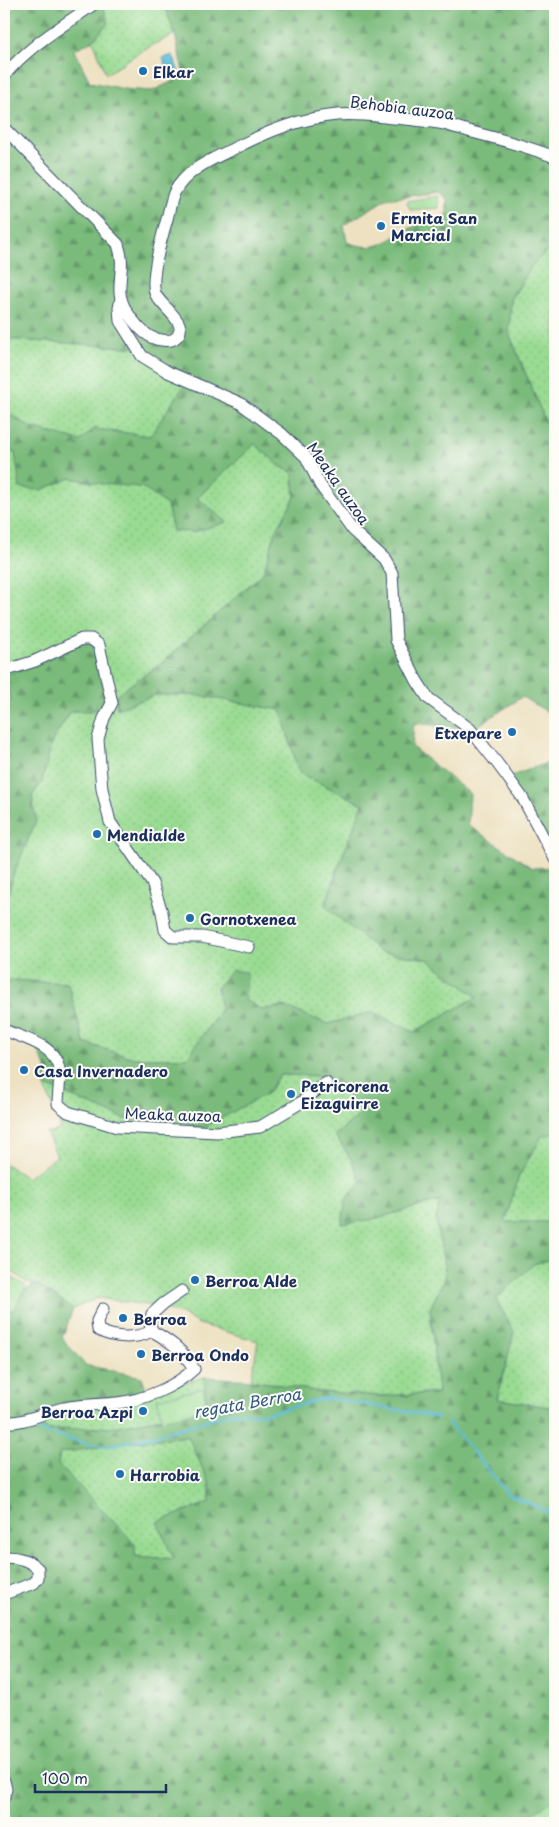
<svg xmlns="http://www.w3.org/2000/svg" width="559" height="1827" viewBox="0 0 559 1827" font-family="'Playpen Sans',sans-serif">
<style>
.grass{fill:url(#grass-dots);stroke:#5a8578}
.forest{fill:url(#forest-firs);stroke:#4a756d;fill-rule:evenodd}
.park{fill:#99db92;stroke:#5a8578}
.water{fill:#5cbdda;stroke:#3c769c}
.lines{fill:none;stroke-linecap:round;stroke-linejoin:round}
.stream{stroke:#5cbdda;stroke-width:2.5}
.minor-casing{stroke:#3a4a6d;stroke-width:13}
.minor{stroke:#fff;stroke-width:11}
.poi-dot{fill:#1f6fb2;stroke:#fdfcf7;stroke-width:2}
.labels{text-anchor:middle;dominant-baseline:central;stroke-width:4;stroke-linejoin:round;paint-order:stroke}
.poi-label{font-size:15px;font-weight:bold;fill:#1b2f5e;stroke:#fdfcf7;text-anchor:start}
.street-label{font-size:15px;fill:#1b2f5e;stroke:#fdfcf7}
.water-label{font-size:16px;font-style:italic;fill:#2e5a83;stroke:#fdfcf7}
</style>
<defs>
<pattern id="grass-dots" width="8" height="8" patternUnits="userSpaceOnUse" patternTransform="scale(1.25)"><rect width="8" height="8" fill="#99db92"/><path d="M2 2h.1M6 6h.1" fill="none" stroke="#83bc80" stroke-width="1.8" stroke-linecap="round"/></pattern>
<pattern id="forest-firs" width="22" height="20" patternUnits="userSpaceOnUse" patternTransform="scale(1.25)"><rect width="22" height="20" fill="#7abb7c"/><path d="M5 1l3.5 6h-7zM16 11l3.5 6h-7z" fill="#639869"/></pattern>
</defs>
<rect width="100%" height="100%" fill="#fdfcf7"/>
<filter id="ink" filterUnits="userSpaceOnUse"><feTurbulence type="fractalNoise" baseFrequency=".02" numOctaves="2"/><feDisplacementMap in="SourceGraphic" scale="10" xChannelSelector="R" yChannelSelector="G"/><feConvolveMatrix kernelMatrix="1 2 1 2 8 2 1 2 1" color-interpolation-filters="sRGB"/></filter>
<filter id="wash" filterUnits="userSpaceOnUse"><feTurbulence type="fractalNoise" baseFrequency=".0096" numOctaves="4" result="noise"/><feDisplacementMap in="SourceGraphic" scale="20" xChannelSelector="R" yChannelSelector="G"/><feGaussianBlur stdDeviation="1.12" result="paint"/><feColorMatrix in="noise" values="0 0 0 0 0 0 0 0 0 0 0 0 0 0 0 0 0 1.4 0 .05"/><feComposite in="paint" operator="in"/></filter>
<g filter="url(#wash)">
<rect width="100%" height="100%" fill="#ede1c1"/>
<g class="grass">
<polygon points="103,4 164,4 175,34 143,50 106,74 93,40 108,23"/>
<polygon points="555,243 555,445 509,333 511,300 531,267"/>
<polygon points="4,339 140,348 188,381 150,436 94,429 80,441 32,428 4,411"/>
<polygon points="255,444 280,466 293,473 295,497 276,531 263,573 163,662 116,695 117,709 155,695 197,695 281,710 299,773 363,804 337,870 380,952 427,959 477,997 414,1032 372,1012 328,1024 283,1006 262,1010 244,1000 247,973 217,987 221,1009 187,1058 134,1058 84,1043 68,984 12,980 4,981 4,912 13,875 36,821 32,796 42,782 51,743 71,711 90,711 4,676 4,449 15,453 41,490 71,478 102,484 142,487 167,505 173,531 226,522 197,498"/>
<polygon points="4,676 12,701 4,705"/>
<polygon points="279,1075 327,1076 363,1112 335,1135 351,1159 361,1182 346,1199 369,1220 441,1201 436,1219 446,1275 430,1309 438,1393 382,1396 321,1392 251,1380 258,1341 199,1324 181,1314 155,1306 97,1298 73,1309 40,1286 27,1283 4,1265 4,1163 27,1178 57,1156 46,1132 51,1133 61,1128 44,1085 125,1119 268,1093"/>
<polygon points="555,1133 555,1222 505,1222 519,1176 542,1136"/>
<polygon points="555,1258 555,1408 497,1399 514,1332 496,1299 534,1263"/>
<polygon points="204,1377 208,1409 120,1426 49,1430 25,1420 64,1402 147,1393"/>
<polygon points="188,1436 210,1485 210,1502 158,1522 175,1559 135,1556 58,1464 60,1453 124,1443"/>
</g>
<g class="forest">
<path d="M4 4H103L108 23 93 40 74 50 90 82 124 89 152 91 184 76 175 34 164 4H555V243L531 267 511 300 509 333 555 445V716L522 697 473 729 414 723 412 747 470 794 468 825 532 868 554 867 509 777 552 761 555 749V1133L542 1136 519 1176 505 1222H555V1258L534 1264 496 1299 514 1332 497 1399 555 1408V1823H4V1299L35 1285 40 1286 73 1309 62 1338 85 1365 142 1377 147 1393 64 1402 26 1420 49 1430 120 1426 207 1409 204 1377 251 1380 321 1392 382 1396 438 1393 430 1309 446 1275 436 1219 440 1201 369 1220 342 1224 346 1199 361 1182 351 1159 335 1135 363 1112 327 1076 279 1075 268 1093 203 1128 125 1119 44 1085 46 1067 37 1048 4 1036V981L12 980 68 983 84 1043 134 1058H187L221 1009 217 987 232 970 247 972 245 1000 262 1010 283 1006 328 1024 372 1012 414 1032 477 997 427 959 380 952 325 906 337 870 363 804 299 773 281 710 196 695H155L117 709 116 695 163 662 263 573 276 531 295 497 293 473 280 466 255 444 197 498 227 522 194 532 173 531 167 505 142 487 102 484 71 478 41 490 20 488 15 453 4 449V411L32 428 80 441 94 429 150 436 187 381 140 348 4 339ZM439 192 447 199V223C438 223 425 222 416 226 387 237 382 255 347 242L344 225 386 199ZM188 1436 210 1485V1502L157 1522 174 1559 135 1556V1544L58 1464 60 1453 124 1443Z"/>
<polygon points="92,642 108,706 90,711 71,711 52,741 42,782 32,796 36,821 13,875 4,912 4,705 12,701 4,676 75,646"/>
</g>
<g class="park">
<polygon points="438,196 439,208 410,210 407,201"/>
<polygon points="4,1273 26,1286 13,1311 4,1305"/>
<polygon points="203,1388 208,1408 162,1420 157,1399"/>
<polygon points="555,1799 555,1823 517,1823"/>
</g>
<polygon class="water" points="173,55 179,73 169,77 163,58"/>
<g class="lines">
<g class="stream">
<polyline points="448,1422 508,1494 555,1515"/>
<polyline points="20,1425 91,1445 108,1446 158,1435 231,1413 264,1414 327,1398 438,1417"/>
</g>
</g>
</g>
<g filter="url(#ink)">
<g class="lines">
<defs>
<g id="minor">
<path d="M4 76C28 46 63 26 94 4"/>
<path d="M4 128 118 244C125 266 119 273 120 293 121 308 141 335 156 339 162 340 169 342 174 339 194 325 159 306 155 293 150 277 162 236 167 219 169 211 171 201 174 193 186 169 215 158 237 147 269 131 301 118 337 115 356 113 375 116 394 118 409 119 424 121 439 123 450 125 461 129 472 132 500 139 528 147 555 157"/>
<polyline points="121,299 119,308 120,321 142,356 168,372 240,403 282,434 306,457 320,485 353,531 384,559 392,573 396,640 417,681 428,698 470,729 497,763 522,797 555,859"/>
<polyline points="4,671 35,661 82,639 91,639 99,645 112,703 104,718 98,739 102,789 110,822 152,883 162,912 165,930 173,937 202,937 249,947"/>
<path d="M4 1030C23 1038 56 1045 59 1069 61 1080 58 1093 58 1104L68 1112 117 1127 217 1132 260 1127 300 1103 326 1083"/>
<path d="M103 1309 97 1321 98 1330C115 1339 136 1339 152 1331"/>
<path d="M4 1422C24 1424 44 1412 64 1408 81 1404 100 1405 117 1403 144 1400 175 1387 194 1369 184 1351 170 1341 152 1331L150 1324 152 1314 163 1304 182 1291"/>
<path d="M4 1557C16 1557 30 1560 38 1569V1578L34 1583 4 1594"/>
<polyline points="4,1781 6,1789 4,1797"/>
</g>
</defs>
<use href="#minor" class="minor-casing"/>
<use href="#minor" class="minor"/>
</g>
</g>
<g class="poi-dot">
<circle cx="143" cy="71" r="5"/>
<circle cx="381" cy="226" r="5"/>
<circle cx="512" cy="732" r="5"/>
<circle cx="97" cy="834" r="5"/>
<circle cx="190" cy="918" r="5"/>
<circle cx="24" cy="1070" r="5"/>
<circle cx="291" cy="1094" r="5"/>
<circle cx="195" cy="1280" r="5"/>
<circle cx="123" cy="1318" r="5"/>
<circle cx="141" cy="1354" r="5"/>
<circle cx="143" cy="1411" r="5"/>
<circle cx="120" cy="1474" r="5"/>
</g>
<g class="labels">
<g class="poi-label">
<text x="153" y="71">Elkar</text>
<text x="391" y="217">Ermita San<tspan x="391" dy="17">Marcial</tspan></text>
<text x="502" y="732" text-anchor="end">Etxepare</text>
<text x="107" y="834">Mendialde</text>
<text x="200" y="918">Gornotxenea</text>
<text x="34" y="1070">Casa Invernadero</text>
<text x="301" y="1085">Petricorena<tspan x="301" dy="17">Eizaguirre</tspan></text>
<text x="205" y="1280">Berroa Alde</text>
<text x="133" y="1318">Berroa</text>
<text x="151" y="1354">Berroa Ondo</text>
<text x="133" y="1411" text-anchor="end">Berroa Azpi</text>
<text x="130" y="1474">Harrobia</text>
</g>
<g class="street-label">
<text transform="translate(402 107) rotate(7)">Behobia auzoa</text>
<text transform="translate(339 483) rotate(55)">Meaka auzoa</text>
<text transform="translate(173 1114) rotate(2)">Meaka auzoa</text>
</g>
<g class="water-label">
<text transform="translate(247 1402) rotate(-10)">regata Berroa</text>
</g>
</g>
<rect width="559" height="1827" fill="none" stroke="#fdfcf7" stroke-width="20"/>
<path d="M35 1784v8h131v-8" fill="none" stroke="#1b2f5e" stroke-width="2.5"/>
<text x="42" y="1784" font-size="15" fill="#1b2f5e" stroke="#fdfcf7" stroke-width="4" paint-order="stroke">100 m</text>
</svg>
